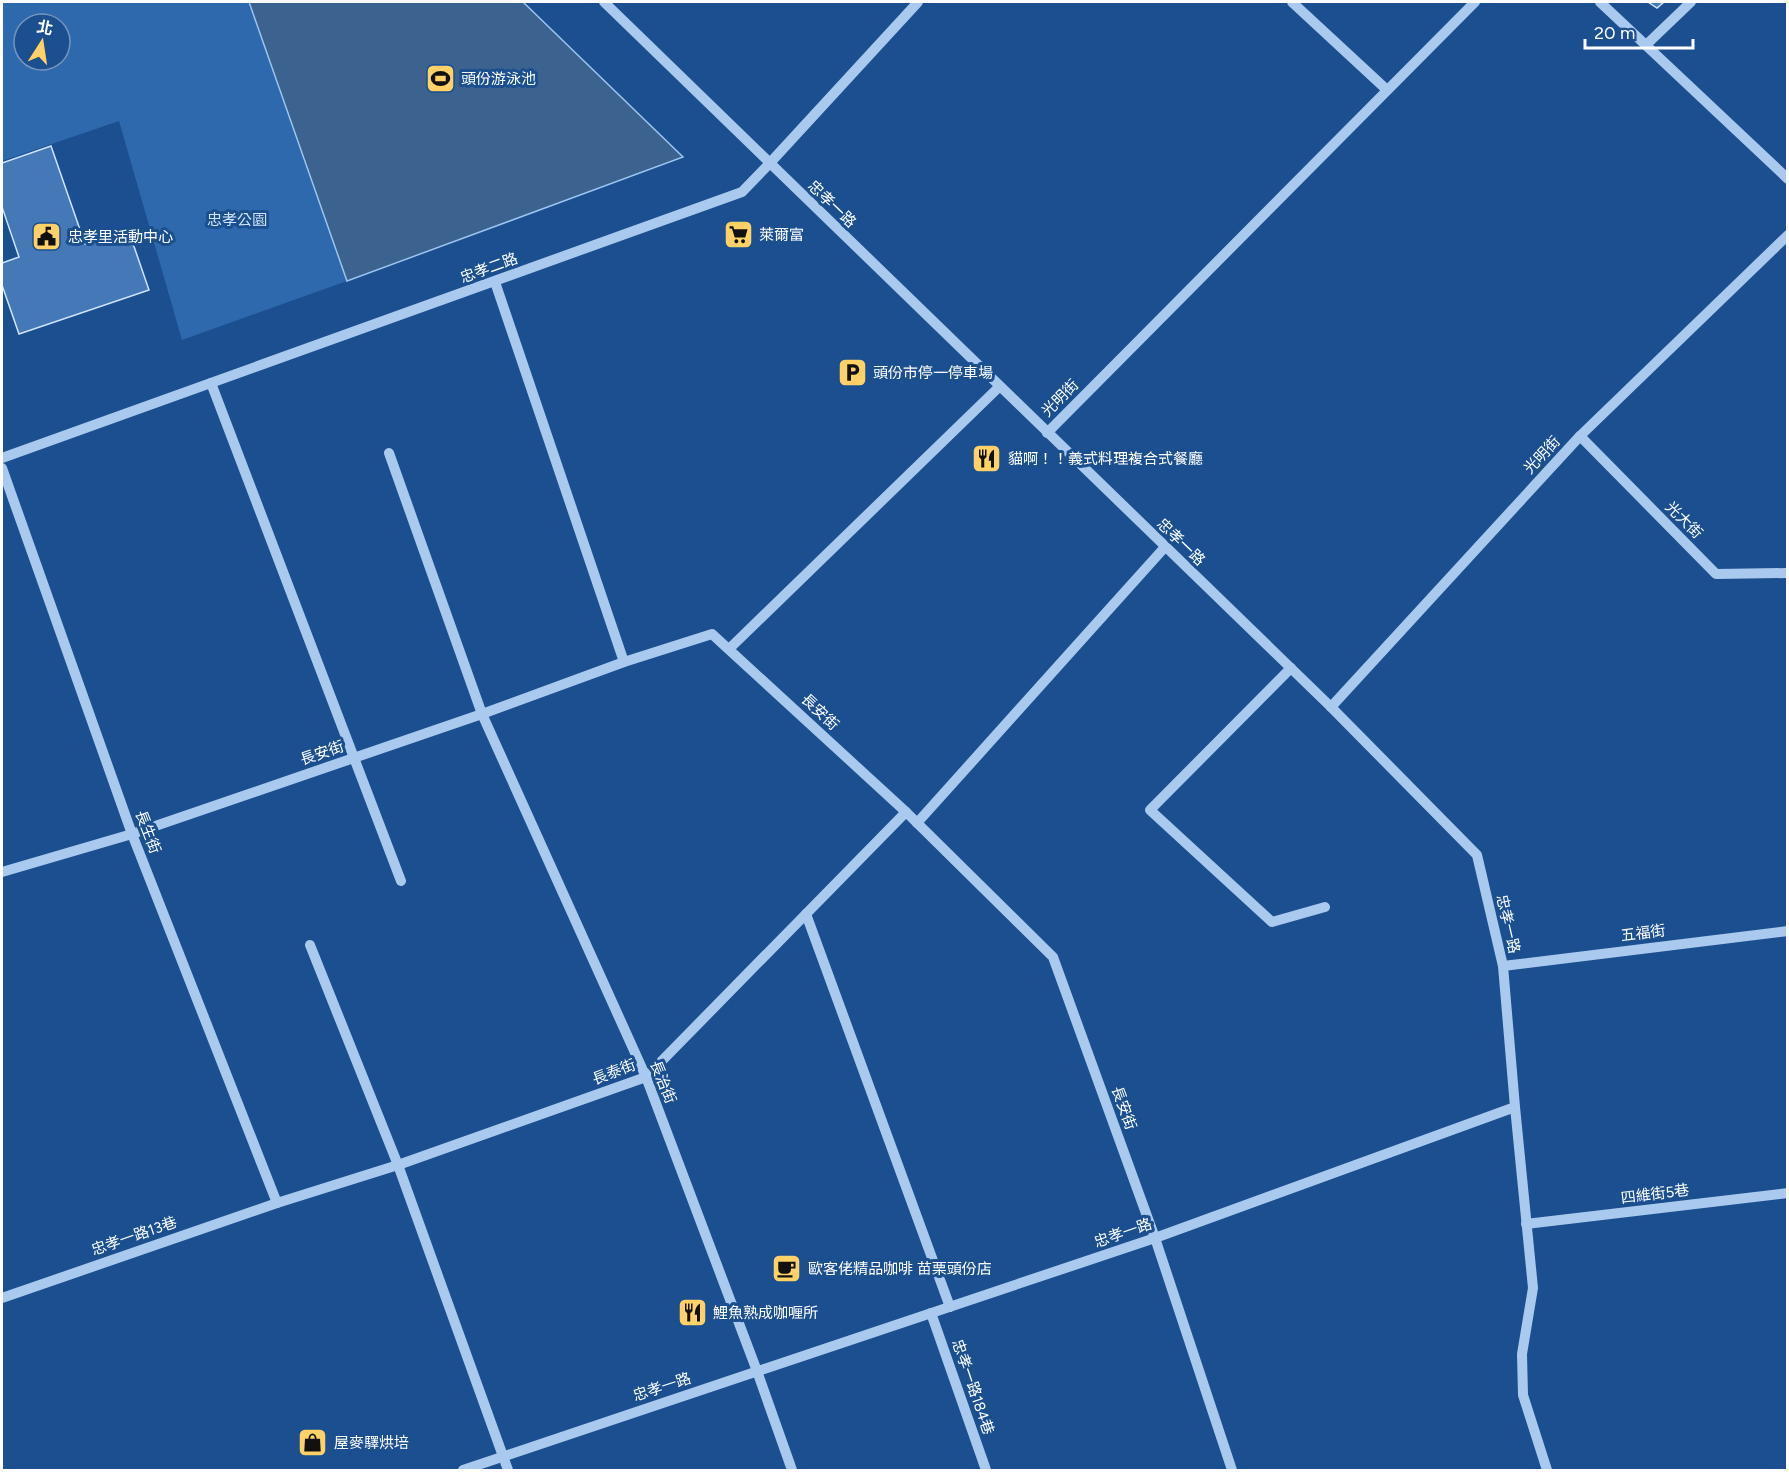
<svg xmlns="http://www.w3.org/2000/svg" width="1789" height="1472" viewBox="0 0 1789 1472" font-family="Figtree,'Noto Sans TC',sans-serif">
<style>
.green{fill:#2e69ad;fill-rule:evenodd}
.water{fill:#3c6290;stroke:#9cc4f0;stroke-width:1.5}
.building{fill:#4478b7;stroke:#cfe3fa;stroke-width:1.5}
.lines{fill:none;stroke-linecap:round;stroke-linejoin:round}
.minor{stroke:#a9c9ee;stroke-width:10}
.labels{text-anchor:middle;dominant-baseline:central;stroke-width:6;stroke-linejoin:round;paint-order:stroke}
.poi-label{font-size:15px;fill:#fff;stroke:#1b4f8f;text-anchor:start}
.street-label{font-size:15px;fill:#fff;stroke:#1b4f8f}
.park-label{font-size:15px;fill:#cfe3fa;stroke:#1b4f8f}
</style>
<rect width="100%" height="100%" fill="#1b4f8f"/>
<path class="green" d="M2 2H256L347 281 182 340 119 121 2 161ZM24 24H60V60H24Z"/>
<polygon class="water" points="249,2 523,2 683,157 347,281"/>
<g class="building">
<polygon points="1648,2 1664,2 1657,8"/>
<polygon points="51,146 85,244 128,229 149,290 19,334 2,285 2,263 19,257 2,207 2,163"/>
</g>
<g class="lines">
<g class="minor">
<polyline points="1292,2 1387,90"/>
<polyline points="1600,2 1788,179"/>
<polyline points="1646,45 1691,2"/>
<polyline points="495,282 624,662"/>
<polyline points="211,383 401,881"/>
<polyline points="1047,433 1475,2"/>
<polyline points="1580,436 1716,574 1788,573"/>
<polyline points="389,453 482,714 646,1077 757,1371 792,1470"/>
<polyline points="2,458 742,192 769,164 918,2"/>
<polyline points="2,468 132,834 277,1203"/>
<polyline points="729,649 999,387"/>
<polyline points="1291,668 1150,810 1272,922 1325,907"/>
<polyline points="1331,707 1580,436 1788,235"/>
<polyline points="917,823 1165,547"/>
<polyline points="2,872 132,834 482,714 624,662 712,634 906,812 1053,957 1155,1238 1232,1470"/>
<polyline points="806,914 950,1307"/>
<polyline points="310,945 398,1165 508,1470"/>
<polyline points="1503,966 1788,931"/>
<polyline points="1515,1107 1533,1288 1522,1354 1523,1395 1547,1470"/>
<polyline points="1526,1224 1788,1193"/>
<polyline points="2,1298 277,1203 398,1165 646,1077 906,812"/>
<polyline points="931,1313 986,1470"/>
<polyline points="463,1470 1155,1238 1515,1107 1503,966 1477,855 1331,707 604,2"/>
</g>
</g>
<defs>
<symbol id="stadium-square" viewBox="-11 -11 22 22"><rect x="-9" y="-9" width="18" height="18" rx="4" fill="#ffd166" stroke="#1b4f8f"/><path d="M0-5a6.5 5 0 1 0 0 10a6.5 5 0 1 0 0-10ZM-3.5-1.8h7v3.6h-7Z" fill="#111"/></symbol>
<symbol id="supermarket-square" viewBox="-11 -11 22 22"><rect x="-9" y="-9" width="18" height="18" rx="4" fill="#ffd166" stroke="#1b4f8f"/><path d="M-6-5.5h2.5l.6 2H6L4.5 2H-2.5L-4.4-4H-6ZM-1.5 3.2a1.3 1.3 0 1 0 .1 0ZM3 3.2a1.3 1.3 0 1 0 .1 0Z" fill="#111"/></symbol>
<symbol id="civic-square" viewBox="-11 -11 22 22"><rect x="-9" y="-9" width="18" height="18" rx="4" fill="#ffd166" stroke="#1b4f8f"/><path d="M-.6-6.5H3V-4.5H.6V-3L4-1V1h2V6H-6V1h2V-1L-.6-3ZM-1.2 2.5V6h2.4V2.5Z" fill="#111"/></symbol>
<symbol id="parking-square" viewBox="-11 -11 22 22"><rect x="-9" y="-9" width="18" height="18" rx="4" fill="#ffd166" stroke="#1b4f8f"/><path d="M-3.5-5.5H1a3.5 3.5 0 0 1 0 7H-1V5.5H-3.5ZM-1-3.4V-.6H.8a1.4 1.4 0 0 0 0-2.8Z" fill="#111"/></symbol>
<symbol id="restaurant-square" viewBox="-11 -11 22 22"><rect x="-9" y="-9" width="18" height="18" rx="4" fill="#ffd166" stroke="#1b4f8f"/><path d="M-5-6h1v4h1v-4h1v4h1v-4h1v5L-1.5 .5V6h-2V.5L-5-1ZM5-6V6H3V1.5H1.5Q1.5-4 5-6Z" fill="#111"/></symbol>
<symbol id="cafe-square" viewBox="-11 -11 22 22"><rect x="-9" y="-9" width="18" height="18" rx="4" fill="#ffd166" stroke="#1b4f8f"/><path d="M-5.5-4.5H6V0H3Q3 3.5 0 3.5H-2.5Q-5.5 3.5-5.5 0ZM3-3.2v2h1.7v-2ZM-6 4.5H4V6H-6Z" fill="#111"/></symbol>
<symbol id="shop-square" viewBox="-11 -11 22 22"><rect x="-9" y="-9" width="18" height="18" rx="4" fill="#ffd166" stroke="#1b4f8f"/><path d="M-5-2.5h2.3a2.7 3.5 0 0 1 5.4 0H5L5.5 6h-11ZM-1.5-2.5h3a1.5 2.3 0 0 0-3 0Z" fill="#111"/></symbol>
</defs>
<g fill-rule="evenodd">
<use href="#stadium-square" x="424" y="62" width="33" height="33"/>
<use href="#supermarket-square" x="722" y="218" width="33" height="33"/>
<use href="#civic-square" x="30" y="220" width="33" height="33"/>
<use href="#parking-square" x="836" y="356" width="33" height="33"/>
<use href="#restaurant-square" x="970" y="442" width="33" height="33"/>
<use href="#cafe-square" x="770" y="1252" width="33" height="33"/>
<use href="#restaurant-square" x="676" y="1296" width="33" height="33"/>
<use href="#shop-square" x="296" y="1426" width="33" height="33"/>
</g>
<g class="labels">
<g class="poi-label">
<text x="461" y="79">頭份游泳池</text>
<text x="759" y="235">萊爾富</text>
<text x="68" y="237">忠孝里活動中心</text>
<text x="873" y="373">頭份市停一停車場</text>
<text x="1008" y="459">貓啊！！義式料理複合式餐廳</text>
<text x="808" y="1269">歐客佬精品咖啡 苗栗頭份店</text>
<text x="713" y="1313">鯉魚熟成咖喱所</text>
<text x="334" y="1443">屋麥驛烘培</text>
</g>
<g class="street-label">
<text transform="translate(832 204) rotate(44)">忠孝一路</text>
<text transform="translate(489 268) rotate(-20)">忠孝二路</text>
<text transform="translate(1060 398) rotate(-45)">光明街</text>
<text transform="translate(1542 455) rotate(-47)">光明街</text>
<text transform="translate(1684 520) rotate(45)">光大街</text>
<text transform="translate(1181 542) rotate(44)">忠孝一路</text>
<text transform="translate(820 712) rotate(43)">長安街</text>
<text transform="translate(322 753) rotate(-19)">長安街</text>
<text transform="translate(148 832) rotate(69)">長生街</text>
<text transform="translate(1508 924) rotate(77)">忠孝一路</text>
<text transform="translate(1643 933) rotate(-7)">五福街</text>
<text transform="translate(614 1072) rotate(-21)">長泰街</text>
<text transform="translate(663 1082) rotate(68)">長治街</text>
<text transform="translate(1124 1108) rotate(70)">長安街</text>
<text transform="translate(1655 1194) rotate(-7)">四維街5巷</text>
<text transform="translate(1123 1233) rotate(-19)">忠孝一路</text>
<text transform="translate(134 1236) rotate(-19)">忠孝一路13巷</text>
<text transform="translate(662 1387) rotate(-18)">忠孝一路</text>
<text transform="translate(973 1387) rotate(71)">忠孝一路184巷</text>
</g>
<g class="park-label">
<text x="237" y="220">忠孝公園</text>
</g>
</g>
<rect width="1789" height="1472" fill="none" stroke="#ffffff" stroke-width="6"/>
<g transform="translate(42 42) rotate(12)"><circle r="28" fill="#1b4f8f" stroke="#7695bc" stroke-width="1.5"/>
<path d="M0-4.5L10 22L0 15L-10 22Z" fill="#ffd166"/>
<text y="-9" font-size="16" font-weight="bold" text-anchor="middle" fill="#ffffff">北</text>
</g>
<path d="M1585 39v9h108v-9" fill="none" stroke="#ffffff" stroke-width="3"/>
<text x="1594" y="39" font-size="18" fill="#ffffff" stroke="#1b4f8f" stroke-width="4.5" paint-order="stroke">20 m</text>
</svg>
